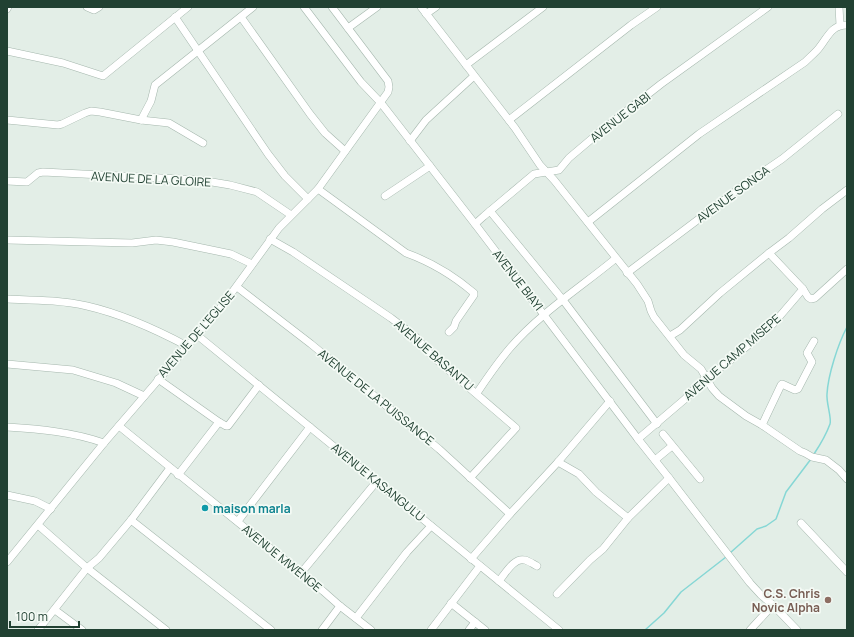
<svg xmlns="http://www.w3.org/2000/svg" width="854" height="637" viewBox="0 0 854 637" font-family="Manrope,sans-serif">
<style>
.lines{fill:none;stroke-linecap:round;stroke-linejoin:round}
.stream{stroke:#86d7d5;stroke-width:1.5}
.minor-casing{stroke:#a5b7ad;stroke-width:8}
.minor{stroke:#fff;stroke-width:7}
.culture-dot{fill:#0f9aa8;stroke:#f4faf5;stroke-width:1.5}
.education-dot{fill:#8d6e63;stroke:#f4faf5;stroke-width:1.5}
.labels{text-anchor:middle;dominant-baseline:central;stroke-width:3.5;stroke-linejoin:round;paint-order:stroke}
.street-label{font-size:12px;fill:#214132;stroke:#f4faf5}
.culture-label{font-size:12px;font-weight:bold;fill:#0d838f;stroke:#f4faf5;text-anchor:start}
.education-label{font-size:12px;font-weight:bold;fill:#785e54;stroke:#f4faf5;text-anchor:end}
</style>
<rect width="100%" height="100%" fill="#e3eee7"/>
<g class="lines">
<g class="stream">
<path d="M814 454C820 445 826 435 830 424 832 419 826 402 827 394 828 375 838 344 847 327"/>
<polyline points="730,553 757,529 766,526 776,519 786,492 811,459"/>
<polyline points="645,630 664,613 681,592 726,557"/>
</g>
<defs>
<g id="minor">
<polyline points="87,7 94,10 99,7"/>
<polyline points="304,7 361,82 381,103 475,224 638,439 669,478 750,583 761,595 773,605 797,630"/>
<polyline points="421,7 515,128 540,165 554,180 637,284 648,301 651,311 654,317 684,355 701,369 712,388 719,396 746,416 762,425 800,451 805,453 812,457 826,460 839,470 847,479"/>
<polyline points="839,7 840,25"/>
<polyline points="7,9 8,7"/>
<polyline points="426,14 436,7"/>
<polyline points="175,17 268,154 285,176 308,199"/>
<polyline points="241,17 310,114 325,133 345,151"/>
<polyline points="348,28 377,7"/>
<polyline points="7,51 63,63 103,76 188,7"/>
<polyline points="466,65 543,7"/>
<polyline points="7,120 58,125 62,124 85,113 91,111 100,112 141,120 169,123 203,143"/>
<polyline points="141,120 151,101 155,85 253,7"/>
<polyline points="509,120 631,25 657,7"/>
<polyline points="410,141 426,120 474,76"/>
<polyline points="7,181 27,182 38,173 43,172 200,180 230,185 257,192 291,215"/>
<path d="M318 189 406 253C431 262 454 276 474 293V295L456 321 454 327 449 332"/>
<polyline points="385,196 430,166"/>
<polyline points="490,211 563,300 657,424"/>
<path d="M588 222 699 134 805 62C810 57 815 53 819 48 828 37 831 25 847 25"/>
<polyline points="475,224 484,216 534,174 559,170 569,158 601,131 661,84 768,7"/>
<polyline points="270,239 293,252 391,318 416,337 431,355 516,428 470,478"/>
<polyline points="7,240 132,243 156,240 173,242 231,254 252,264"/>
<polyline points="627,273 748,182 782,159 838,114"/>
<polyline points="237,287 311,344 439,449 510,514"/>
<polyline points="803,289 808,297 811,299 815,298 847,269"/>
<path d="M7 299C33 300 61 300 87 306 122 314 155 329 187 346"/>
<polyline points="197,335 559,630"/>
<polyline points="670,336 680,330 720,293 769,253 789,238 822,209 847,190"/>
<polyline points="7,364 73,370 116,383 144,396"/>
<polyline points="158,379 219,422"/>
<path d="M477 393C487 378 498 362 510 348 539 314 581 287 615 259"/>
<polyline points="762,425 781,385 782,384 795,390 798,389 812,362 807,353 814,341"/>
<polyline points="119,426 323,591 340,606 371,630"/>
<path d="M7 427C39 429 73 432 104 443"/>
<polyline points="663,434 700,479"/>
<polyline points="638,439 685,399 706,377 726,364 773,324 803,289 769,253"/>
<polyline points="655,460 672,446"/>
<polyline points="558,462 579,474 596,492 628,518"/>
<polyline points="178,475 219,422 226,426 228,426 259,385"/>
<polyline points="7,495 35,501 51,509"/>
<polyline points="131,520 271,630"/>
<polyline points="238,521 310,427"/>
<polyline points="801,523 847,572"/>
<polyline points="38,525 87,568 166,630"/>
<polyline points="471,559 510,514 558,462 610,401"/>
<polyline points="7,562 104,443 222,306 279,228 318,189 388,92 389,87 388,81 332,7"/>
<polyline points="301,573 377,481"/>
<path d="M499 581C505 574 514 557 525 560 529 561 533 564 537 566"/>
<polyline points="557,594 590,560 603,549 628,518 669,478"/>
<polyline points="451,603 485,630"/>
<polyline points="55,610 82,630"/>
<polyline points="356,618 407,552 431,526"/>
<polyline points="38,630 87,568 99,558 131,520 170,468"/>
<polyline points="322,630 340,606"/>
<polyline points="431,630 480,566"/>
<polyline points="469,630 475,622"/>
<polyline points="750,630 773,605"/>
</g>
</defs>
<use href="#minor" class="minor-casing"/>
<use href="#minor" class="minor"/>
</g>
<circle class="culture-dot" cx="205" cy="508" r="4"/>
<circle class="education-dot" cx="828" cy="600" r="4"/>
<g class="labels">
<g class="street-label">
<text transform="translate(620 117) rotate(-38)">AVENUE GABI</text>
<text transform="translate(151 179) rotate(3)">AVENUE DE LA GLOIRE</text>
<text transform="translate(733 194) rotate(-36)">AVENUE SONGA</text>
<text transform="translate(518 280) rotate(52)">AVENUE BIAYI</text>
<text transform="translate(196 334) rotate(-49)">AVENUE DE L'EGLISE</text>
<text transform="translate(434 355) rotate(41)">AVENUE BASANTU</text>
<text transform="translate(732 357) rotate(-41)">AVENUE CAMP MISEPE</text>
<text transform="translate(376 397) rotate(39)">AVENUE DE LA PUISSANCE</text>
<text transform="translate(378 482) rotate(39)">AVENUE KASANGULU</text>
<text transform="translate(282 558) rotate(39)">AVENUE MWENGE</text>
</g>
<g class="culture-label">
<text x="213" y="508">maison marla</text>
</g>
<g class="education-label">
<text x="820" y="593">C.S. Chris<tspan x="820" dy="14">Novic Alpha</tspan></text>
</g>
</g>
<rect width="854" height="637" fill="none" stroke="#214132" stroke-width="16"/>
<path d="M10 621v6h69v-6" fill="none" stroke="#214132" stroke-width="2"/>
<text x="16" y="621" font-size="12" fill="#214132" stroke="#f4faf5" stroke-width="3" paint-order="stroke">100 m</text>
</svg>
